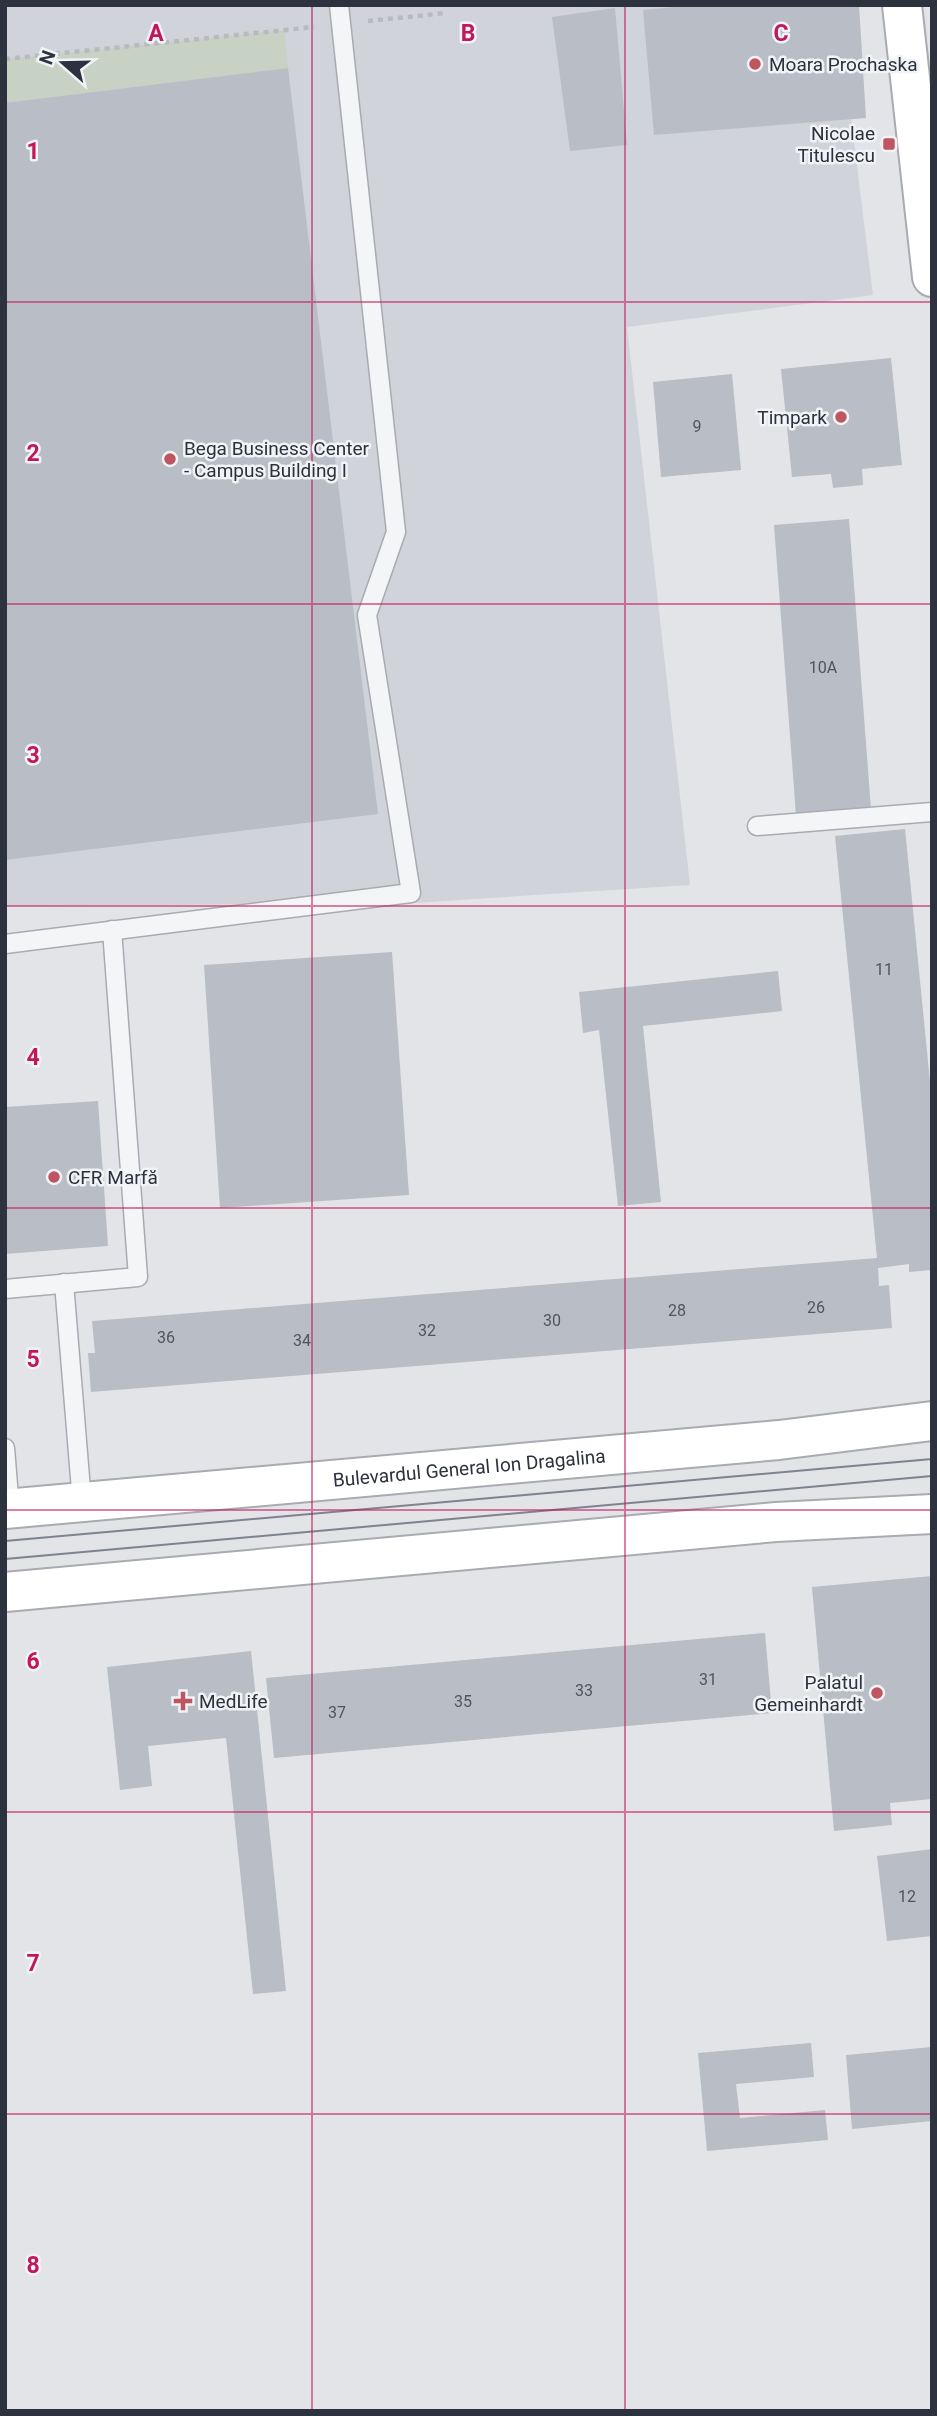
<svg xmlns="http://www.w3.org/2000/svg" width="937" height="2416" viewBox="0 0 937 2416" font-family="Roboto,sans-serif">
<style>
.built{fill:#d0d3da}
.green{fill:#c7d1c4}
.building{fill:#b9bdc5}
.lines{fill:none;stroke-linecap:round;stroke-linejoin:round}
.lane-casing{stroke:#a8abb2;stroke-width:21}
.secondary-casing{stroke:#a8abb2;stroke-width:42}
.path{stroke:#b8bac0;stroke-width:4.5;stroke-dasharray:5 5;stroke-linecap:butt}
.lane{stroke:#f4f5f7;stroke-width:18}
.secondary{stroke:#fff;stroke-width:38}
.tram{stroke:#7d8390;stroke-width:2}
.grid{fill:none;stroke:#c2185b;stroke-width:2;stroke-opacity:0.55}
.poi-dot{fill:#bf5561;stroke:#f1f3f6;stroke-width:2.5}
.labels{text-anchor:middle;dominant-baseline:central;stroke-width:5;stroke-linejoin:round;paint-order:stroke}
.number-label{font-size:16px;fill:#4f5560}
.poi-label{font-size:19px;fill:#2c323e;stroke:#f1f3f6;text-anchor:start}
.street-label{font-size:19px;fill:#2c323e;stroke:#f1f3f6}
.grid-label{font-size:23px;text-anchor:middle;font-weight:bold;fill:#c2185b;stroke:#f1f3f6;stroke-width:5;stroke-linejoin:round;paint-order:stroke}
</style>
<rect width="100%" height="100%" fill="#e2e4e8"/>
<polygon class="built" points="5,5 837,5 873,295 627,327 690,885 414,903 5,906"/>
<polygon class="green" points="284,30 288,68 5,103 5,59"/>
<g class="building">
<polygon points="695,5 859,5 866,118 654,135 643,10"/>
<polygon points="615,8 627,145 570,151 552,17"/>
<polygon points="288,68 378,814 5,860 5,103"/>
<polygon points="891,358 902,465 862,469 863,485 833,488 831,474 792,477 781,369"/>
<polygon points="732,374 741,470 661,477 653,382"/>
<polygon points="849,519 871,809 796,815 774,525"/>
<polygon points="905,829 932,1102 932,1270 909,1272 909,1264 878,1268 879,1286 889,1285 892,1328 91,1392 88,1353 95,1353 92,1321 877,1258 835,836"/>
<polygon points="392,952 409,1195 220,1208 204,965"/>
<polygon points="778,971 782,1011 643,1026 661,1202 618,1206 599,1030 583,1033 579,992"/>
<polygon points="98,1101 108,1246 5,1254 5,1107"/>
<polygon points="932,1576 932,1799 890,1803 892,1825 834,1831 812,1587"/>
<polygon points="765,1633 772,1713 274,1758 266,1678"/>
<polygon points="251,1651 286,1991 253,1994 226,1738 148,1746 152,1786 120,1790 107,1667"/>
<polygon points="932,1849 932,1936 887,1941 877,1856"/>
<polygon points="811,2043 814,2077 736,2084 740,2118 825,2110 828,2140 707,2151 698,2053"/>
<polygon points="932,2047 932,2121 852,2129 846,2055"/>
</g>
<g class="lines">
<defs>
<g id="lane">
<polyline points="757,826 932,812"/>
<polyline points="5,944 411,893 367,615 396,532 339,5"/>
<polyline points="64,1283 82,1502"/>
<polyline points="5,1289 138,1277 112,930"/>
<polyline points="5,1448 10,1509"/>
</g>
<g id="secondary">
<polyline points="902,5 932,277"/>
<path id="s1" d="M5 1509 779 1440 932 1421"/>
<polyline points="5,1592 776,1522 932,1514"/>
</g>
</defs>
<use href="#lane" class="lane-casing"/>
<use href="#secondary" class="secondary-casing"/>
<g class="path">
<polyline points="368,21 446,13"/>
<polyline points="5,59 314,27"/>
</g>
<use href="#lane" class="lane"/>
<use href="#secondary" class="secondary"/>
<g class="tram">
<polyline points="5,1541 932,1459"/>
<polyline points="5,1559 932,1476"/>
</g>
</g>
<path class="grid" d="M312 5V2411M625 5V2411M5 302H932M5 604H932M5 906H932M5 1208H932M5 1510H932M5 1812H932M5 2114H932"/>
<g class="poi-dot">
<circle cx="755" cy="64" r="7"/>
<rect x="882" y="137" width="14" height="14" rx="3.5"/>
<circle cx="841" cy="417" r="7"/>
<circle cx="170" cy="459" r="7"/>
<circle cx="54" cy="1177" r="7"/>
<circle cx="877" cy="1693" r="7"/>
<path d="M179.5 1690.5h7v7h7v7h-7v7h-7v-7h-7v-7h7z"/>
</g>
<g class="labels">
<g class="number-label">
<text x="697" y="426">9</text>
<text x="823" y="667">10A</text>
<text x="884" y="969">11</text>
<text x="816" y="1307">26</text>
<text x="677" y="1310">28</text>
<text x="552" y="1320">30</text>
<text x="427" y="1330">32</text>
<text x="166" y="1337">36</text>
<text x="302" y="1340">34</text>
<text x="708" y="1679">31</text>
<text x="584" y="1690">33</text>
<text x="463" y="1701">35</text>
<text x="337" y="1712">37</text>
<text x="907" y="1896">12</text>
</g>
<g class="poi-label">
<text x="769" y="64">Moara Prochaska</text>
<text x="875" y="133" text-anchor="end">Nicolae<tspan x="875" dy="22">Titulescu</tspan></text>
<text x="827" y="417" text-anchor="end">Timpark</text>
<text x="184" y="448">Bega Business Center<tspan x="184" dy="22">- Campus Building I</tspan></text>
<text x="68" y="1177">CFR Marfă</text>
<text x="863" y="1682" text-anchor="end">Palatul<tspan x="863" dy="22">Gemeinhardt</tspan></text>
<text x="199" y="1701">MedLife</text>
</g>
<g class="street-label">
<text stroke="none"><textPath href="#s1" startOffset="466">Bulevardul General Ion Dragalina</textPath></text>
</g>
</g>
<g class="grid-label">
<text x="156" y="41">A</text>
<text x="468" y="41">B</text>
<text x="781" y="41">C</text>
<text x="33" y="159">1</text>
<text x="33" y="461">2</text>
<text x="33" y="763">3</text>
<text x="33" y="1065">4</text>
<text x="33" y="1367">5</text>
<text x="33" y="1669">6</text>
<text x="33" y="1971">7</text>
<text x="33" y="2273">8</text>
</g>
<rect width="937" height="2416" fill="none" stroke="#2c323e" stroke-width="14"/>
<g transform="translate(63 63) rotate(290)" stroke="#f1f3f6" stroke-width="5" paint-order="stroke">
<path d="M0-5L12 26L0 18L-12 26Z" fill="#2c323e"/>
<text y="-10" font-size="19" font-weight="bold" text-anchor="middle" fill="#2c323e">N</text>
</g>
</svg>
